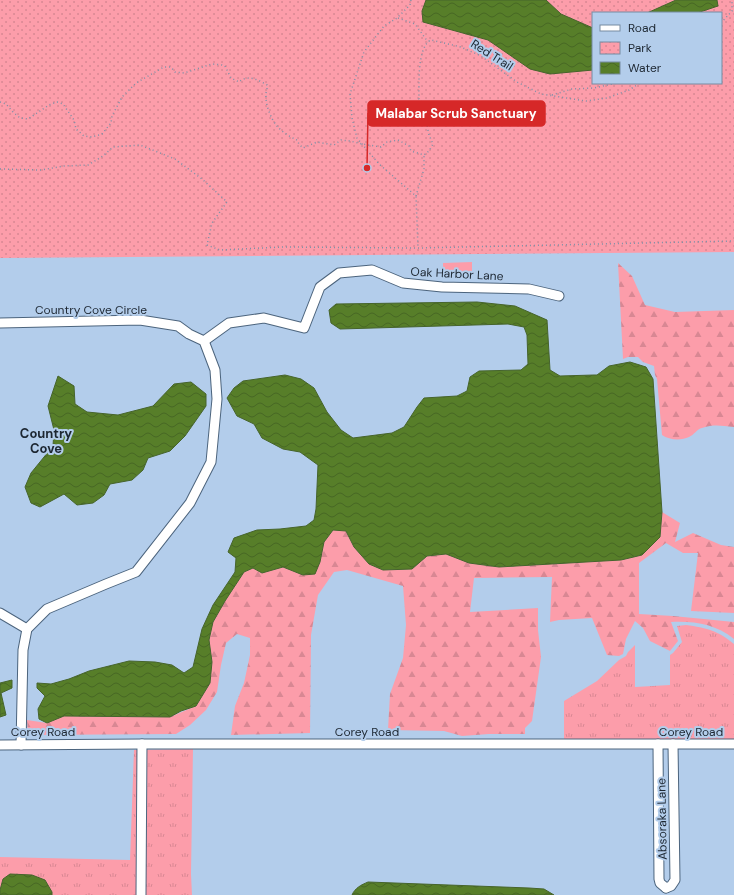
<svg xmlns="http://www.w3.org/2000/svg" width="734" height="895" viewBox="0 0 734 895" font-family="'DM Sans',sans-serif">
<style>
.grass{fill:url(#grass-tufts)}
.forest{fill:url(#forest-firs)}
.park{fill:url(#park-dots);fill-rule:evenodd}
.pitch{fill:#fc9daa}
.water{fill:url(#water-waves);stroke:#46642c}
.lines{fill:none;stroke-linecap:round;stroke-linejoin:round}
.minor-casing{stroke:#4c647d;stroke-width:11}
.path{stroke:#7c91a8;stroke-width:1.5;stroke-dasharray:1 3;stroke-linecap:butt}
.minor{stroke:#fff;stroke-width:9}
.labels{text-anchor:middle;dominant-baseline:central;stroke-width:4;stroke-linejoin:round;paint-order:stroke}
.street-label{font-size:12px;fill:#1d2732;stroke:#b3cdeb}
.neighbourhood-label{font-size:13px;font-weight:bold;fill:#1d2732;stroke:#b3cdeb}
.leader{fill:none;stroke:#d62828;stroke-width:1.5}
.callout-dot{fill:#d62828;stroke:#b3cdeb;stroke-width:1.5}
.callout{fill:#d62828;stroke:#d62828;stroke-width:1.5}
.callout-label{font-size:13px;text-anchor:middle;font-weight:bold;fill:#fff}
</style>
<defs>
<pattern id="grass-tufts" width="24" height="20" patternUnits="userSpaceOnUse"><rect width="24" height="20" fill="#fc9daa"/><path d="M3 7l-1-3M5 7V3M7 7l1-3M15 17l-1-3M17 17v-4M19 17l1-3" fill="none" stroke="#d88793"/></pattern>
<pattern id="forest-firs" width="22" height="20" patternUnits="userSpaceOnUse"><rect width="22" height="20" fill="#fc9daa"/><path d="M5 1l3.5 6h-7zM16 11l3.5 6h-7z" fill="#d88793"/></pattern>
<pattern id="park-dots" width="8" height="8" patternUnits="userSpaceOnUse"><rect width="8" height="8" fill="#fc9daa"/><path d="M2 2h.1M6 6h.1" fill="none" stroke="#d88793" stroke-width="1.8" stroke-linecap="round"/></pattern>
<pattern id="water-waves" width="16" height="10" patternUnits="userSpaceOnUse"><rect width="16" height="10" fill="#577e29"/><path d="M0 5q4-4 8 0t8 0" fill="none" stroke="#476724"/></pattern>
</defs>
<rect width="100%" height="100%" fill="#b3cdeb"/>
<g class="grass">
<path d="M686 625C707 628 717 630 734 644V743L564 744V701L597 681 619 660 626 656 628 652 635 645V687L670 685V655L673 653 682 642 677 626Z"/>
<polygon points="193,749 191,874 192,895 0,895 0,857 130,860 134,750"/>
</g>
<g class="forest">
<path d="M618 263 632 276 645 305 675 312 734 310V427C721 426 715 424 702 428 697 429 694 435 689 437 681 441 669 440 662 435L657 379 655 375 654 366 643 362 638 357H628L623 359Z"/>
<path d="M662 512 680 523 675 542 693 533 721 545 734 547V613L691 611 698 553H683L666 543 639 563V614L673 616 734 622V639C715 624 695 621 671 622L678 641 670 651 650 641 643 628 635 621 626 639 623 654 619 656 607 655 592 618 559 620 550 622 552 577 474 578 470 612 538 608V630L541 657 532 721 525 728V734H489L462 736 444 731 388 730 390 694 403 658 406 625 403 586 347 570 334 572 318 595 311 635 310 733 231 735 235 706 244 683 250 655V638L237 634 226 643 221 665 217 692 206 710 190 725 176 734 28 735 27 720 47 723 64 716 170 717 196 706 210 683 212 662 209 640 213 622 225 601 244 572 253 568 262 573 283 567 303 575 320 562 324 542 333 530 346 531 354 547 369 564 383 570 412 569 427 556 446 554 469 563 499 567 621 560 642 555 660 537Z"/>
</g>
<path class="park" d="M0 0H734V252L0 258ZM593 13H721V83H593Z"/>
<polygon class="pitch" points="472,262 472,276 443,276 443,263"/>
<g class="water">
<polygon points="426,0 546,0 561,14 593,28 593,70 550,74 530,69 488,40 423,22 422,11"/>
<polygon points="676,0 717,0 718,6 697,13 647,13"/>
<polygon points="477,302 515,306 547,320 550,370 560,376 594,375 597,375 609,366 630,362 646,367 653,379 662,512 660,537 642,555 621,560 499,567 469,563 446,554 427,556 412,569 383,570 369,564 354,547 346,531 333,530 324,542 320,562 315,574 303,575 283,567 262,573 253,568 244,572 225,601 213,622 209,640 212,662 210,683 196,706 181,711 170,717 64,716 47,723 39,719 38,709 45,696 37,688 37,683 51,684 69,679 89,671 129,661 155,662 172,665 184,673 193,667 202,629 213,605 235,572 236,558 228,552 234,538 257,530 280,529 306,526 314,520 316,509 318,465 300,452 283,449 262,438 254,424 237,416 227,398 234,388 243,381 285,375 301,379 314,388 327,412 341,430 353,438 392,433 404,427 417,407 424,398 457,396 467,391 470,377 479,371 521,370 528,364 527,335 524,327 508,324 340,329 331,323 329,310 336,304"/>
<polygon points="58,376 74,386 75,404 87,412 118,415 153,406 174,384 191,382 206,394 206,406 185,436 170,451 148,458 143,470 132,480 110,484 104,495 93,503 77,505 64,494 40,507 31,503 25,487 31,473 53,446 54,430 48,406"/>
<polygon points="12,680 12,688 1,693 6,715 0,717 0,683"/>
<polygon points="10,874 32,875 45,880 52,892 52,895 0,895 0,890 3,879"/>
<path d="M368 882 529 888 544 889 554 895H352C355 888 361 885 368 882Z"/>
</g>
<g class="lines">
<defs>
<g id="minor">
<polyline points="0,323 140,320 178,326 189,334 204,341 215,370 217,399 211,462 190,503 136,572 106,584 47,609 27,629 23,650 21,745"/>
<polyline points="204,341 229,323 264,318 304,328 320,287 339,273 372,270 403,283 442,287 529,289 559,296"/>
<polyline points="0,613 27,629"/>
<polyline points="658,744 659,879 660,883 666,888"/>
<polyline points="0,745 142,744 734,744"/>
<polyline points="666,888 671,886 675,880 673,744"/>
<polyline points="141,895 142,744"/>
</g>
</defs>
<use href="#minor" class="minor-casing"/>
<g class="path">
<polyline points="411,0 410,5 397,18 384,26 364,52 350,94 352,118 357,138 379,164 416,196 418,248"/>
<polyline points="398,18 415,24 428,42"/>
<polyline points="721,23 732,11 732,0"/>
<polyline points="552,95 572,89 594,88 617,83"/>
<path d="M0 102 6 104 13 112 20 118 28 119 49 105 57 102 63 104 74 120 76 129 84 136 92 137 102 134 111 123 112 116 122 97 136 83 164 67H171L175 72 184 73 212 64 222 65 225 66 231 78 239 82C247 74 259 80 267 85 268 90 265 92 266 97 266 106 271 119 277 126 282 132 290 137 297 140L299 144 303 148 317 142 334 145 341 140 350 141 362 144 381 147 387 142 398 140 409 146 411 151 424 155 429 151 433 144 429 135 427 125 429 109 419 99C419 86 417 46 431 40L461 47 481 56 517 82 541 94 586 101 607 98 629 90 640 83"/>
<polyline points="0,169 41,170 64,166 88,165 103,156 113,147 140,145 175,159 202,179 227,202 212,223 207,245 220,250 282,247 418,248 734,241"/>
<polyline points="416,196 424,169 424,155"/>
</g>
<use href="#minor" class="minor"/>
</g>
<g class="labels">
<g class="street-label">
<text transform="translate(492 55) rotate(32)">Red Trail</text>
<text transform="translate(457 274) rotate(3)">Oak Harbor Lane</text>
<text x="91" y="310">Country Cove Circle</text>
<text x="43" y="732">Corey Road</text>
<text x="367" y="732">Corey Road</text>
<text x="691" y="732">Corey Road</text>
<text transform="translate(662 819) rotate(-91)">Absoraka Lane</text>
</g>
<g class="neighbourhood-label">
<text x="46" y="433">Country<tspan x="46" dy="15">Cove</tspan></text>
</g>
</g>
<path class="leader" d="M367 168L368 113"/>
<circle class="callout-dot" cx="367" cy="168" r="4"/>
<rect class="callout" x="368" y="101" width="177" height="25" rx="4"/>
<g class="callout-label">
<text x="456" y="118">Malabar Scrub Sanctuary</text>
</g>
<rect x="592" y="12" width="130" height="72" fill="#b3cdeb" stroke="#778ba1"/>
<rect x="600" y="25" width="20" height="6" fill="#ffffff" stroke="#778ba1"/>
<text x="628" y="32" font-size="12" fill="#1d2732">Road</text>
<rect x="600" y="42" width="20" height="12" fill="url(#park-dots)" stroke="#778ba1"/>
<text x="628" y="52" font-size="12" fill="#1d2732">Park</text>
<rect x="600" y="62" width="20" height="12" fill="url(#water-waves)" stroke="#778ba1"/>
<text x="628" y="72" font-size="12" fill="#1d2732">Water</text>
</svg>
